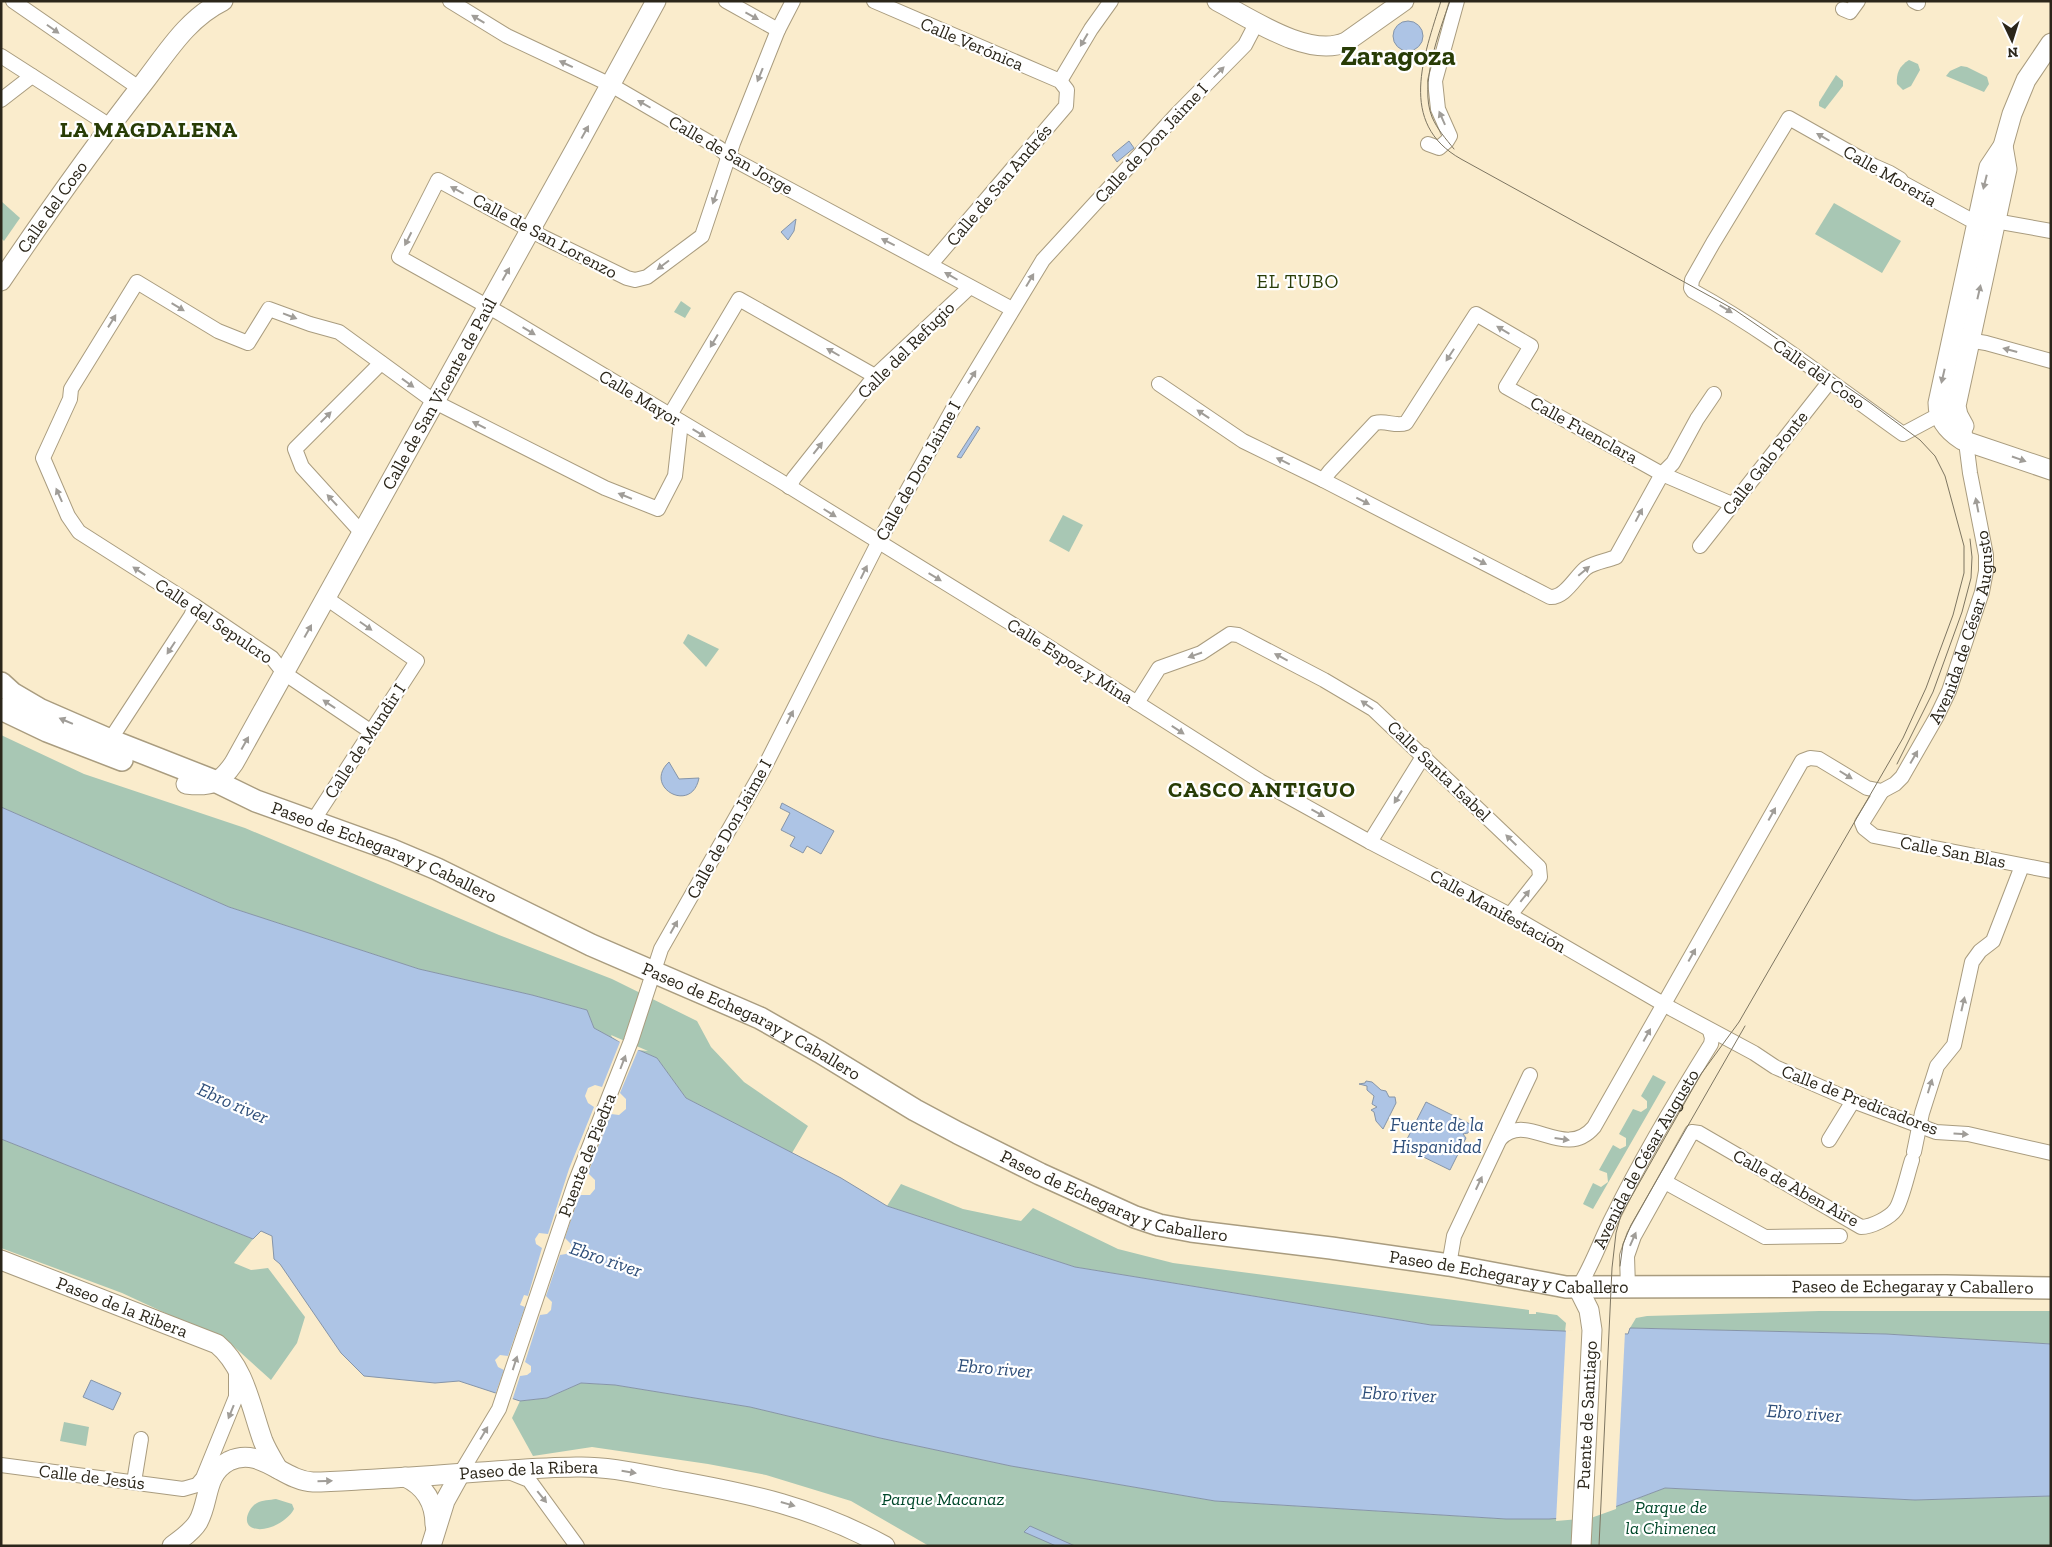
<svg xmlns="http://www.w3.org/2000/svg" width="2052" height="1547" viewBox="0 0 2052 1547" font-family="'Zilla Slab',serif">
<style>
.green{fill:#a8c7b4}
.water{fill:#adc4e5;stroke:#8695a8}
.pier{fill:#faeccc}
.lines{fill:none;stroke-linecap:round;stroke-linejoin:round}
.street-casing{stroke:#a99c7f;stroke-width:16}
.secondary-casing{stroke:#a99c7f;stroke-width:21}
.primary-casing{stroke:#a99c7f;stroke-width:24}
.street{stroke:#fff;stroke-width:14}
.secondary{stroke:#fff;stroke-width:19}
.primary{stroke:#fff;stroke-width:21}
.tram{stroke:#7d7561;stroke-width:1}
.oneway{fill:#a09d98}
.labels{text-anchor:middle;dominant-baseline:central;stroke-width:4.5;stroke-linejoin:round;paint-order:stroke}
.street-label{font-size:18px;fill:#2b261a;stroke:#fff}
.park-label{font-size:18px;font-style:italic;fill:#00482a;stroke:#fff}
.neighbourhood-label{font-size:19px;letter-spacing:1px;fill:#283c06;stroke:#fff}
.water-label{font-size:19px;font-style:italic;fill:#2f4f7a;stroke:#fff}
.district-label{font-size:22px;font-weight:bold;letter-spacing:1px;fill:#283c06;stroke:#fff}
.town-label{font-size:28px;font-weight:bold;fill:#283c06;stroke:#fff}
</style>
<rect width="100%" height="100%" fill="#faeccc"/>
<g class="green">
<path d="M1909 60 1918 64 1920 70 1911 86 1903 90 1897 84C1896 74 1899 66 1909 60Z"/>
<polygon points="1961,66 1967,67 1987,77 1989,84 1984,92 1946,76 1950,71"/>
<polygon points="1836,75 1843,81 1843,86 1825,109 1819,106 1819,102"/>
<polygon points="1,201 20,218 4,241 1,238"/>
<polygon points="1834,203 1901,241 1882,273 1815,234"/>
<polygon points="681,301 691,308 685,318 674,312"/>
<polygon points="1063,515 1083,525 1069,552 1049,541"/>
<polygon points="688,634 719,649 706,667 683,643"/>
<polygon points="1,735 84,774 245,828 499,935 612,979 697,1021 711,1047 744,1082 808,1126 792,1153 686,1098 657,1058 616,1040 594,1028 587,1010 532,995 419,969 229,907 1,807"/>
<polygon points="1653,1075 1666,1082 1593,1209 1583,1204 1593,1183 1601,1187 1608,1182 1607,1173 1599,1170 1613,1145 1620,1149 1626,1146 1626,1138 1619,1134 1633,1109 1641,1112 1647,1108 1647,1101 1641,1096"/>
<polygon points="1,1139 253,1239 234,1263 251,1270 268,1268 305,1317 297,1343 271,1380 230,1343 122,1293 1,1248"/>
<polygon points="901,1184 963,1209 1021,1221 1033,1208 1118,1249 1173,1263 1529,1310 1529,1314 1536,1314 1536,1312 1557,1315 1566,1323 1565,1332 1431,1325 1075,1267 887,1206"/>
<polygon points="1819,1311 2051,1311 2051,1344 1886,1334 1630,1328 1636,1318 1647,1316"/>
<polygon points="581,1383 615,1385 750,1407 880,1438 1011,1466 1215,1501 1506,1519 1549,1519 1591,1516 1665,1488 1915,1500 2051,1496 2051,1546 929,1546 851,1501 766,1475 708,1464 592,1447 533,1456 512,1418 520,1401 547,1398"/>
<polygon points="64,1422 89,1427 86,1446 60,1441"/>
<path d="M276 1499 292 1504 294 1509C288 1521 266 1533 253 1528 241 1524 249 1507 257 1503 262 1500 270 1500 276 1499Z"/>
</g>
<g class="water">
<circle cx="1408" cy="36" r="15"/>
<polygon points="1129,141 1134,148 1117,162 1112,155"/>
<polygon points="796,219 794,231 788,240 781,232"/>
<polygon points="977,426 980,428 961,458 957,457"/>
<path d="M669 762 679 779 699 778C692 815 642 787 669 762Z"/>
<polygon points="782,803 834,831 821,854 807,846 803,853 790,846 795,837 781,830 790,813 780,808"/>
<polygon points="1,807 229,907 419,969 532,995 587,1010 594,1028 616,1040 657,1058 686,1098 841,1178 887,1206 1075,1267 1431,1325 1628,1334 1630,1328 1886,1334 2051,1344 2051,1496 1915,1500 1665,1488 1591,1516 1549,1519 1506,1519 1215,1501 1011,1466 880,1438 750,1407 615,1385 581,1383 547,1398 520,1401 459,1381 435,1383 364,1376 341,1353 280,1264 274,1259 272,1236 261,1231 253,1239 1,1139"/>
<polygon points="1366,1081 1372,1082 1381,1090 1386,1091 1389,1097 1395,1097 1396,1103 1383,1129 1376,1121 1374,1112 1371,1110 1377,1107 1372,1104 1374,1096 1367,1090 1367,1086 1359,1084 1365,1083"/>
<polygon points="1426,1102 1472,1125 1468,1133 1463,1134 1466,1138 1450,1170 1403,1147"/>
<polygon points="91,1380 121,1393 113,1410 83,1397"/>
<polygon points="1030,1526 1075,1546 1056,1546 1024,1532"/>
</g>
<g class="pier">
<polygon points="611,1035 648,1051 638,1050 620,1093 626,1099 626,1109 619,1115 611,1114 588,1173 595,1180 595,1189 590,1195 579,1195 565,1238 571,1244 571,1249 566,1254 560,1255 546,1296 552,1302 551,1310 547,1314 540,1315 525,1362 531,1366 531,1372 527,1375 520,1376 512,1401 495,1395 504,1370 498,1367 495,1360 500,1355 508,1356 525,1307 520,1305 524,1295 528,1296 542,1248 536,1244 535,1239 539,1233 548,1234 569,1169 594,1107 588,1103 585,1096 588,1088 595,1085 602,1087 620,1042 612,1037"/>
<polygon points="1566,1330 1625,1332 1616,1509 1591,1518 1556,1521"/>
</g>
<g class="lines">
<defs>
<g id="street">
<polyline points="13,1 139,88"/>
<polyline points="450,1 507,36 611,85 719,148 729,157 1012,309"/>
<polyline points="726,1 778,30"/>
<polyline points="793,1 778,30 733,143 702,236 647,277 635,280 627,278 543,237 438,180 399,257 501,314 777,479 1038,640 1260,781 1370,842 1510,915 1672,1009 1754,1053 1775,1067 1853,1101 1936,1132 1968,1134 2051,1153"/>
<polyline points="874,1 1060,81 1067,90 1066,106 931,264"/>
<polyline points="1914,1 1918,3 1918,1"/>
<polyline points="1843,9 1850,12 1858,1"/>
<polyline points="1,56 110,126"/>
<polyline points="1060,81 1091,29 1111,1"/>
<polyline points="1,100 32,76"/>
<polyline points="1428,144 1439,148 1447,141 1450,136 1438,109 1435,81 1457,1"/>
<polyline points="1962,339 1986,343 2051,361"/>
<path d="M1159 384 1243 441 1323 480 1550 597C1565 598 1575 577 1586 568 1595 562 1606 561 1616 557L1662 474 1673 463 1697 419 1714 394"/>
<path d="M1946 411 1903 434C1834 385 1768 332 1693 291L1691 288 1692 280 1713 243 1789 118 1874 166 1890 173 1900 179 1903 183 1969 219 1995 221 2051 231"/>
<polyline points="670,415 739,299 875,376"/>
<path d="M1323 480 1330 471 1375 423C1386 420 1396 427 1406 423L1476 314 1531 346 1506 387 1662 474 1732 504"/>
<polyline points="789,487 794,478 875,376 970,287"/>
<polyline points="362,533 302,467 295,449 381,363"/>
<polyline points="1700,546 1830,381"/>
<polyline points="1137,703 1159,668 1201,653 1230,634 1238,635 1324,680 1373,709 1539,867 1540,877 1510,915"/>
<polyline points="370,731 284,673 272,658 195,606 79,532 68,516 43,458 70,399 71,389 74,384 137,282 218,331 248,343 269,309 310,324 339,332 435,402 605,488 658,509 675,476 681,422"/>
<polyline points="110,740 191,616 195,606"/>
<polyline points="1882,791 1862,823 1864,828 1874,836 2051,871"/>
<polyline points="313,821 417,661 326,598"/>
<polyline points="1370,842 1424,755"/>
<path id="s1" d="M1500 1139C1527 1110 1564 1162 1594 1127L1802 761 1810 758 1819 759 1867 788 1882 791 1895 784 1902 777 1937 716 1949 691 1982 592 1986 571V555L1970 473 1965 434"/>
<polyline points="1829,1140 1853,1101"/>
<polyline points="1914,1152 1922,1113 1937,1066 1954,1045 1972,962 1980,951 1993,941 2022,866"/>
<polyline points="1665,1182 1765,1237 1840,1236"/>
<polyline points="1449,1265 1454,1236 1530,1075"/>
<path d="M1628 1287 1627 1256 1634 1236 1692 1132 1699 1133 1861 1227C1871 1227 1890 1218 1896 1209 1902 1200 1908 1172 1912 1160"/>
<path id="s2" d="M1578 1288C1593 1264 1600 1241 1613 1216 1642 1157 1676 1100 1711 1044L1712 1038 1710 1031"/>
<polyline points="1,1465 183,1489 197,1485 203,1478 236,1397 236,1375"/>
<polyline points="509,1472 529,1480 577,1546"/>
<polyline points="460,1474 499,1409 575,1183 631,1041 661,949 763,770 878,543 954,407 1043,260 1178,113 1245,45 1257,22"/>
<polyline points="134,1482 141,1439"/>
</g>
<g id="secondary">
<path d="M1217 1C1250 18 1309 59 1346 42L1404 1"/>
<path d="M2051 43 2026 80 2012 114 2003 146 1989 167 1938 403C1938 420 1948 431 1962 440L2051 470"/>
<path id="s3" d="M1 281C47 213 94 146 145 81 168 51 188 18 223 1"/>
<polyline points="1964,426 1958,415 1956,406 2007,169 2003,146"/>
<path id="s4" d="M186 784C210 787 220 784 234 763L577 146 656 1"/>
<path id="s5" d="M1 1260 217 1344C245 1367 251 1408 263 1441 267 1451 273 1460 278 1469"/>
<polyline points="1578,1288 1589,1310 1592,1330 1581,1546"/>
<path d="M405 1477C425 1486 435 1503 435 1525"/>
<path id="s6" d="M172 1546C181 1539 192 1532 198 1522 210 1501 204 1474 229 1461 261 1446 283 1481 313 1482 334 1482 355 1480 376 1479 442 1476 509 1468 576 1467 608 1466 641 1474 673 1480 752 1494 813 1507 885 1546"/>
<polyline points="431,1546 445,1501 460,1474"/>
</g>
<g id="primary">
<path id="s7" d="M1 683 12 693 41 710 110 740 217 782 256 801 392 850 437 869 591 945 760 1018 820 1052 915 1110 958 1133 1040 1174 1135 1217 1159 1225 1191 1231 1331 1248 1449 1265 1566 1287 1946 1286 2051 1288"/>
<polyline points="1,709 47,731 122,760"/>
</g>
</defs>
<use href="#street" class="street-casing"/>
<use href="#secondary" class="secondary-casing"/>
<use href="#primary" class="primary-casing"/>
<use href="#street" class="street"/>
<use href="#secondary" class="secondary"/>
<use href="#primary" class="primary"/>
<g class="tram">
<path d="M1441 1C1424 56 1397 123 1461 159L1735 310 1869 402 1920 440 1935 456 1945 476 1964 546V573L1953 615 1926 688 1903 738 1739 1022 1701 1074 1621 1215 1616 1233 1612 1268 1599 1546"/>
<path d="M1450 1C1439 32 1419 85 1432 117 1437 129 1446 139 1454 149"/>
<polyline points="1897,764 1933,692 1962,612 1971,578 1972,557 1970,539"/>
<polyline points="1620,1266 1623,1244 1631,1225 1745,1026"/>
</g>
</g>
<defs><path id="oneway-solid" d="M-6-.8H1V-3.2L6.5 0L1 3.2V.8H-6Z" transform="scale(1.25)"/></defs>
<g class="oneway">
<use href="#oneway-solid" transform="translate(752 16) rotate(29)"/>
<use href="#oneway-solid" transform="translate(478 19) rotate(-149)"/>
<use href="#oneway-solid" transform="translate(53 29) rotate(35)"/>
<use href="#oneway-solid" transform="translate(1084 40) rotate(120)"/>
<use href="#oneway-solid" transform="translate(566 64) rotate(-155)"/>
<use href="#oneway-solid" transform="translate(1219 72) rotate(-45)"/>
<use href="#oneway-solid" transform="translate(760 75) rotate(112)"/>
<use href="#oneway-solid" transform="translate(644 104) rotate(-150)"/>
<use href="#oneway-solid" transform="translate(1442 118) rotate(-114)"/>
<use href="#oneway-solid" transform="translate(585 132) rotate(-61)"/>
<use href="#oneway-solid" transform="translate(1823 137) rotate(-150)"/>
<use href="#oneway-solid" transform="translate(1985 182) rotate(104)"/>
<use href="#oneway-solid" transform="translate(457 190) rotate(-152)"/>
<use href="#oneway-solid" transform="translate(715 197) rotate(109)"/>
<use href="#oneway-solid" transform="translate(408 239) rotate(117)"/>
<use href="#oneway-solid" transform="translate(888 242) rotate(-153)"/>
<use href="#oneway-solid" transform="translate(663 265) rotate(143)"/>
<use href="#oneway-solid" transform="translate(506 274) rotate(-61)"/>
<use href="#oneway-solid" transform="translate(951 276) rotate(-150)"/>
<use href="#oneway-solid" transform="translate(1030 280) rotate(-59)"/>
<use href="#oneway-solid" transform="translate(1979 292) rotate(-77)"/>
<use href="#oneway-solid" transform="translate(178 307) rotate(31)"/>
<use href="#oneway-solid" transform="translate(1726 309) rotate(31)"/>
<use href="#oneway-solid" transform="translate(290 316) rotate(21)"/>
<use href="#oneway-solid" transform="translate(112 321) rotate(-58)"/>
<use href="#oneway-solid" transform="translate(1503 330) rotate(-149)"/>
<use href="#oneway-solid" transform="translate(529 331) rotate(31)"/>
<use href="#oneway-solid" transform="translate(714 341) rotate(121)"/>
<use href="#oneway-solid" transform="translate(2010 350) rotate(-165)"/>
<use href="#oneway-solid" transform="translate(833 352) rotate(-150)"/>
<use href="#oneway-solid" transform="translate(1450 355) rotate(123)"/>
<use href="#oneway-solid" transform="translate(1943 376) rotate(103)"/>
<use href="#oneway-solid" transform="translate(972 377) rotate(-58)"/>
<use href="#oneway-solid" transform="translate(408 383) rotate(36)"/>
<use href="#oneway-solid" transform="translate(1203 414) rotate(-146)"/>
<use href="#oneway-solid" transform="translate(326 417) rotate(-45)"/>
<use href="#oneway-solid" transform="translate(479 425) rotate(-153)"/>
<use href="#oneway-solid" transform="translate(699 433) rotate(31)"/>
<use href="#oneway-solid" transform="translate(818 448) rotate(-52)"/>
<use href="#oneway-solid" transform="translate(2019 459) rotate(19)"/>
<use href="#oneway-solid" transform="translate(1283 461) rotate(-154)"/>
<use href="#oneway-solid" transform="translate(59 495) rotate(-114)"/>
<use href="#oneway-solid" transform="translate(625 496) rotate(-158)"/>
<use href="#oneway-solid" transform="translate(332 500) rotate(-133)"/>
<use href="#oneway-solid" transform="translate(1363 501) rotate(27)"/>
<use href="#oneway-solid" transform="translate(1977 505) rotate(-101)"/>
<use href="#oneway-solid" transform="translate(830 513) rotate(32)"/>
<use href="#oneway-solid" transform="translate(1639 515) rotate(-62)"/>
<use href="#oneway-solid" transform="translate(1480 561) rotate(27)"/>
<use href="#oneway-solid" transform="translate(139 571) rotate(-147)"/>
<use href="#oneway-solid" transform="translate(1584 571) rotate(-40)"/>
<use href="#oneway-solid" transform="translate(864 572) rotate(-64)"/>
<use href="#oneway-solid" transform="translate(935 577) rotate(31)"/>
<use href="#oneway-solid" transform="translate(366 626) rotate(35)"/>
<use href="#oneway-solid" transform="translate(308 631) rotate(-61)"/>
<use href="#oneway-solid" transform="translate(171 648) rotate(123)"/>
<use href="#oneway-solid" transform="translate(1195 655) rotate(161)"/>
<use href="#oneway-solid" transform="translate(1281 657) rotate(-152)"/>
<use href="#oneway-solid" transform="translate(329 704) rotate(-146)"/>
<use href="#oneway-solid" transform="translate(1367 705) rotate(-145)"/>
<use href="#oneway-solid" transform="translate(790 717) rotate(-63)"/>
<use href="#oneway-solid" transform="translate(66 721) rotate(-157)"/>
<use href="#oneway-solid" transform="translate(1178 730) rotate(33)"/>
<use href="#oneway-solid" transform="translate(245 743) rotate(-61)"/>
<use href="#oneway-solid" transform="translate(1914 757) rotate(-60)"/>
<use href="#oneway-solid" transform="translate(1846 775) rotate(32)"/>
<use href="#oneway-solid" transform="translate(1398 797) rotate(122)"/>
<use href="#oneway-solid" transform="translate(1318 813) rotate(29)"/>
<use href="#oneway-solid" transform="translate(1772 814) rotate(-61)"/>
<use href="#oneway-solid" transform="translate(1511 840) rotate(-136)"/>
<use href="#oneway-solid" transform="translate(1525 896) rotate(-52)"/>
<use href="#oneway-solid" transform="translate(674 927) rotate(-61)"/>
<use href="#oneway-solid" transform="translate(1692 955) rotate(-61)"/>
<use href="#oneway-solid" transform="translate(1963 1004) rotate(-77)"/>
<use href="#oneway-solid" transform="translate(1647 1035) rotate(-61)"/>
<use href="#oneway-solid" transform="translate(623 1062) rotate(-69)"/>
<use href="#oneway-solid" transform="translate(1930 1086) rotate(-73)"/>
<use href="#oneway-solid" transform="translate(1961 1134) rotate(4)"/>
<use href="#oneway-solid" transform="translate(1562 1139) rotate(8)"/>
<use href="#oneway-solid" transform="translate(1479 1183) rotate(-65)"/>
<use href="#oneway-solid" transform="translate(1633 1239) rotate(-66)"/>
<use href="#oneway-solid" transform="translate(515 1363) rotate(-72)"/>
<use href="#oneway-solid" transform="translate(231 1412) rotate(112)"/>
<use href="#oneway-solid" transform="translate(484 1433) rotate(-59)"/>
<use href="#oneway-solid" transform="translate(629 1472) rotate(9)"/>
<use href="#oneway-solid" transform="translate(325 1481) rotate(-2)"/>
<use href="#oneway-solid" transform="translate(542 1497) rotate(51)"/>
<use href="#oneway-solid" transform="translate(788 1504) rotate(16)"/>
</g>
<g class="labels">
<g class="street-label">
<text transform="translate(972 44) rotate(23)">Calle Verónica</text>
<text transform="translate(1151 143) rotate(-47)">Calle de Don Jaime I</text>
<text transform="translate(731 155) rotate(30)">Calle de San Jorge</text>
<text transform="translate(1890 176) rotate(30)">Calle Morería</text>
<text transform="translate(999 185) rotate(-50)">Calle de San Andrés</text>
<text stroke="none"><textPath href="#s3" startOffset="90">Calle del Coso</textPath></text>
<text transform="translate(545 236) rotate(28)">Calle de San Lorenzo</text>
<text transform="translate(906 350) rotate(-45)">Calle del Refugio</text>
<text transform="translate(1819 374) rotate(35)">Calle del Coso</text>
<text stroke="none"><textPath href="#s4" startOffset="479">Calle de San Vicente de Paúl</textPath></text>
<text transform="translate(640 398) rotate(31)">Calle Mayor</text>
<text transform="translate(1584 430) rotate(29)">Calle Fuenclara</text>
<text transform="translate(1765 463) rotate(-52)">Calle Galo Ponte</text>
<text transform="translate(918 471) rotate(-61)">Calle de Don Jaime I</text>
<text transform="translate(214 621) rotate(34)">Calle del Sepulcro</text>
<text stroke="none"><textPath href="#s1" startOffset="800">Avenida de César Augusto</textPath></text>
<text transform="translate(1070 661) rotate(32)">Calle Espoz y Mina</text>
<text transform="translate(365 741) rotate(-57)">Calle de Mundir I</text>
<text transform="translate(1439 771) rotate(44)">Calle Santa Isabel</text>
<text transform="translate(729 829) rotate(-61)">Calle de Don Jaime I</text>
<text transform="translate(1953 852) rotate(11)">Calle San Blas</text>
<text stroke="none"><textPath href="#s7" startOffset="420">Paseo de Echegaray y Caballero</textPath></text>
<text transform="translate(1498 911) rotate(29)">Calle Manifestación</text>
<text stroke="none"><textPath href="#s7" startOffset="825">Paseo de Echegaray y Caballero</textPath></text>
<text transform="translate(1860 1100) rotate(21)">Calle de Predicadores</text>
<text transform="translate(587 1155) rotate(-69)">Puente de Piedra</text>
<text stroke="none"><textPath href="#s2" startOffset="146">Avenida de César Augusto</textPath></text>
<text transform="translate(1796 1188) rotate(29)">Calle de Aben Aire</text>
<text stroke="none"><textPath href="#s7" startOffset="1230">Paseo de Echegaray y Caballero</textPath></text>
<text stroke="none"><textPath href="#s7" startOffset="1635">Paseo de Echegaray y Caballero</textPath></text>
<text stroke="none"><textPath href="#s7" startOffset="2040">Paseo de Echegaray y Caballero</textPath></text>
<text stroke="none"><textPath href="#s5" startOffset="130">Paseo de la Ribera</textPath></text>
<text transform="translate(1587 1415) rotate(-87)">Puente de Santiago</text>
<text stroke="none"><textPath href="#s6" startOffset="412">Paseo de la Ribera</textPath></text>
<text transform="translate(92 1477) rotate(7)">Calle de Jesús</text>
</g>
<g class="park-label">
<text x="943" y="1499">Parque Macanaz</text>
<text x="1671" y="1507">Parque de<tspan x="1671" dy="21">la Chimenea</tspan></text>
</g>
<g class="neighbourhood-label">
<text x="1298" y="281">EL TUBO</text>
</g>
<g class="water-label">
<text transform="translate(233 1103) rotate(24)">Ebro river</text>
<text x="1437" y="1124">Fuente de la<tspan x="1437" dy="22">Hispanidad</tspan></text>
<text transform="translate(606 1259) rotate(19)">Ebro river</text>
<text transform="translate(995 1368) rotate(5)">Ebro river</text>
<text transform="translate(1399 1394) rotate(3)">Ebro river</text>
<text transform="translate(1804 1413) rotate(4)">Ebro river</text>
</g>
<g class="district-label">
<text x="149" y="129">LA MAGDALENA</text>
<text x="1262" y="789">CASCO ANTIGUO</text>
</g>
<g class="town-label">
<text x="1398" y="55">Zaragoza</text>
</g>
</g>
<rect width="2052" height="1547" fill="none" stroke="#2b261a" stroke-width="5"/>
<g transform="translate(2012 40) rotate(176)" stroke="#ffffff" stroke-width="4" paint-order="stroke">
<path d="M0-4L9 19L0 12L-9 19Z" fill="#2b261a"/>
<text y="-8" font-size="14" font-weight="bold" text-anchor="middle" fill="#2b261a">N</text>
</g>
</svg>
